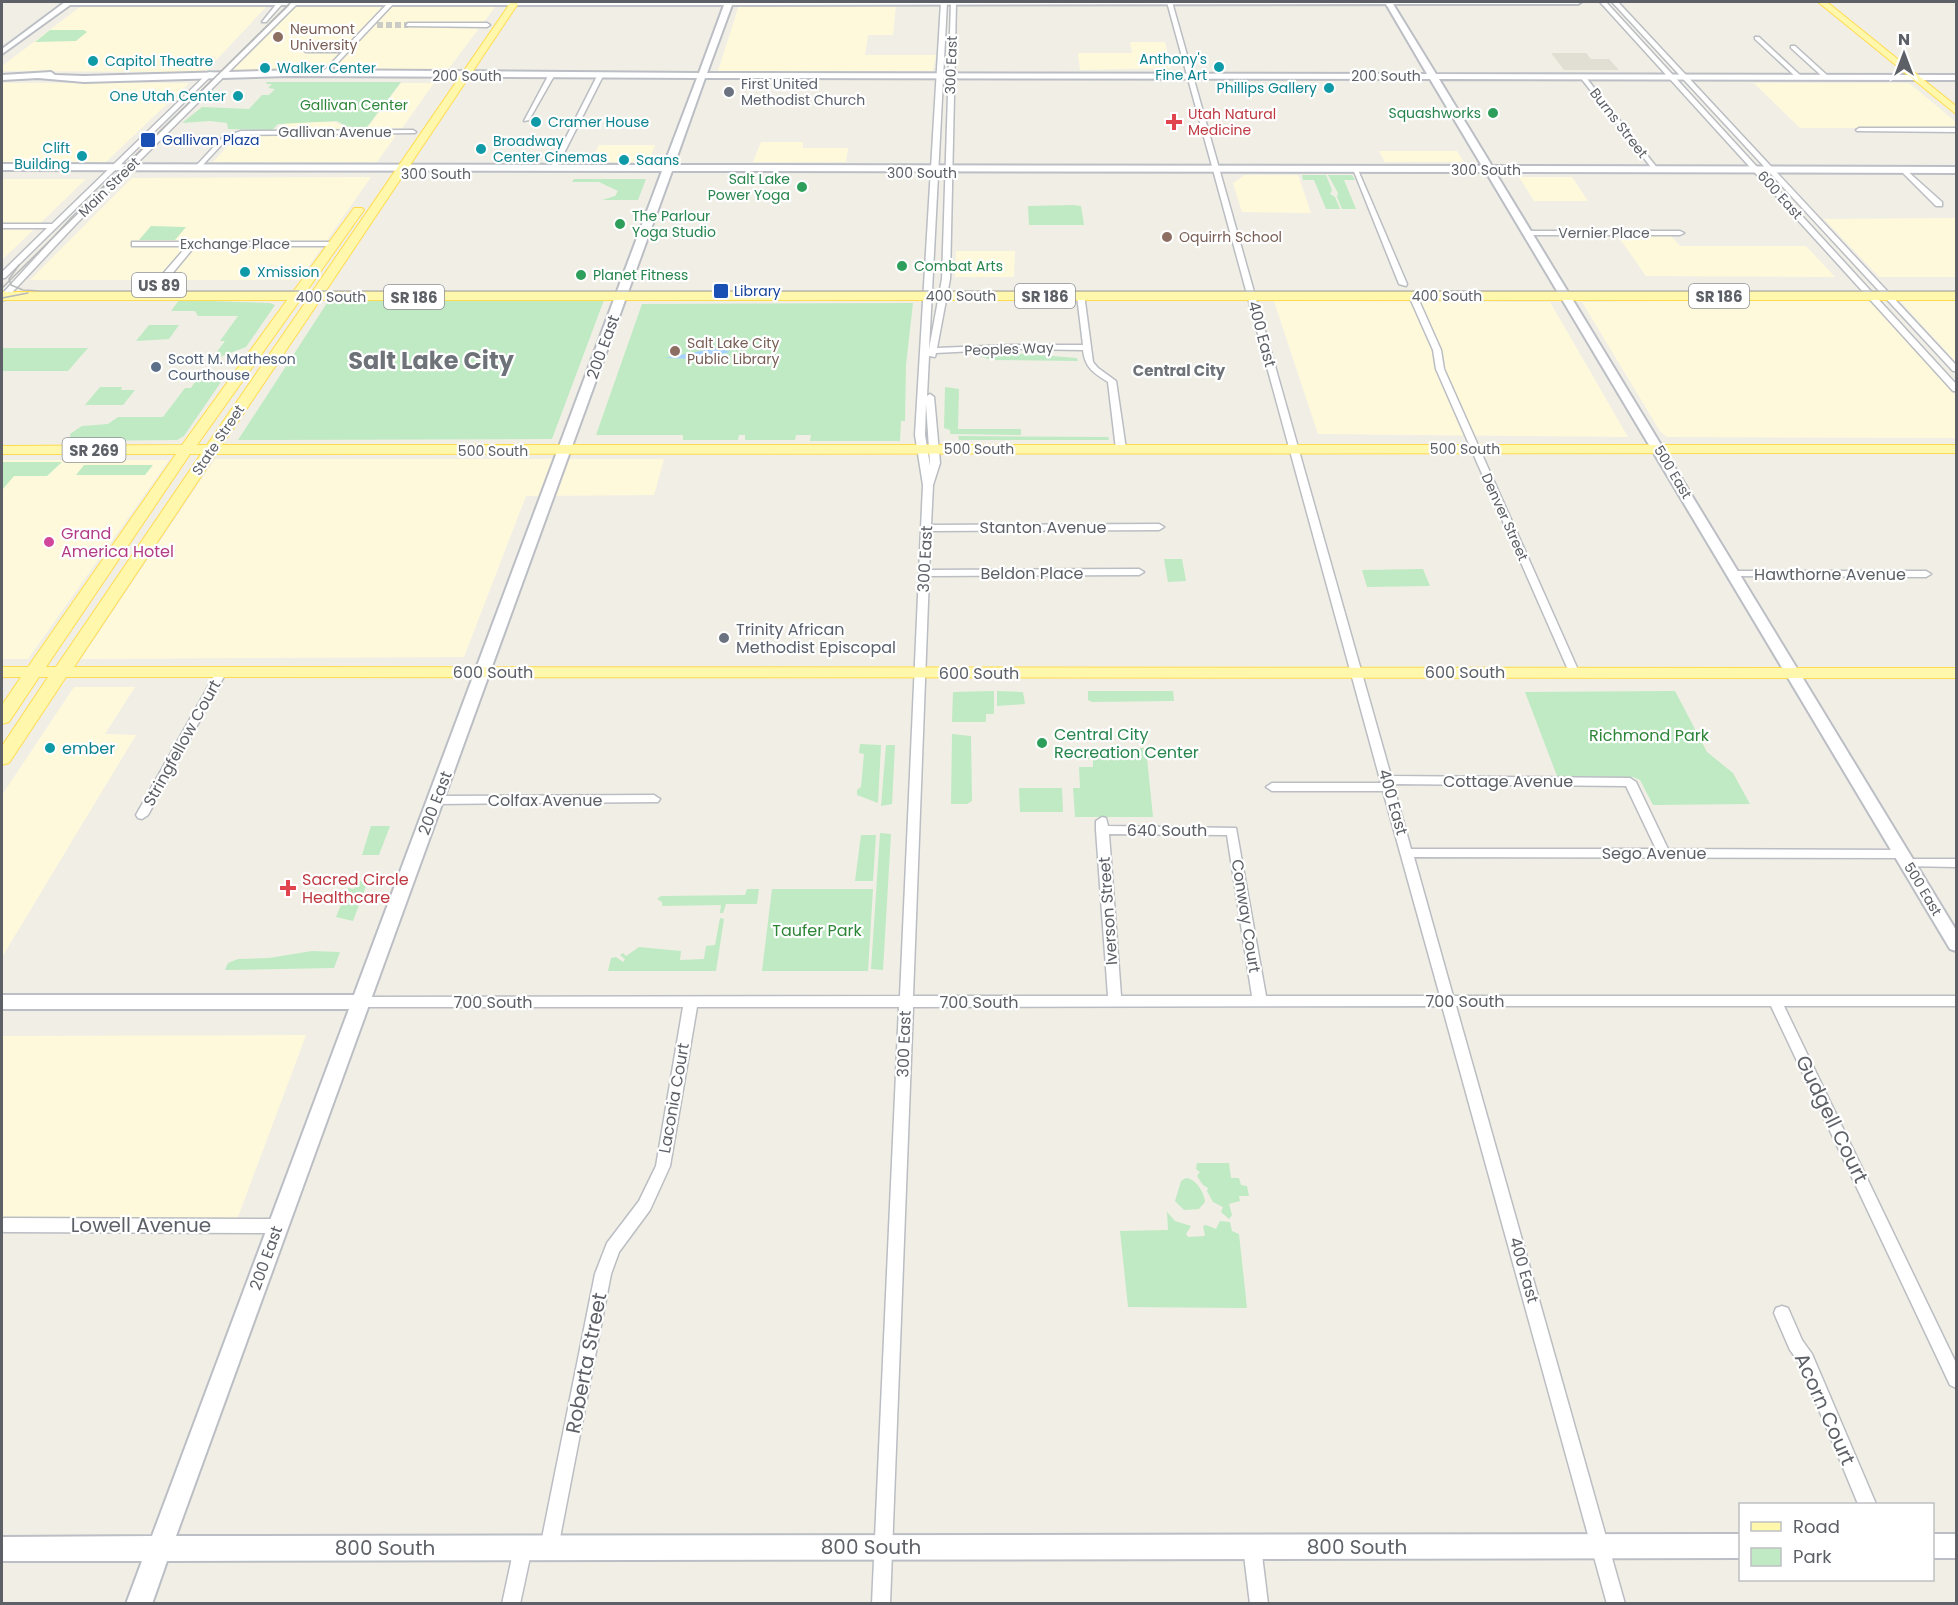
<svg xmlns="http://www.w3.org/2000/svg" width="1958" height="1605" viewBox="0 0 1958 1605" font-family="Poppins,sans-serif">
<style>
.commercial{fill:#fff9dc}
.education{fill:#e1ded4}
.green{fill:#bfeac3}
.water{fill:#a7d2ff}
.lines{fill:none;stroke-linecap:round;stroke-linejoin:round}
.street-tunnel{stroke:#ccccc6;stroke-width:6;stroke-dasharray:6 3;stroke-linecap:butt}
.street-casing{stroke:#babdc2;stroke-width:3}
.secondary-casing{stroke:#bbbec4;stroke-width:4}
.primary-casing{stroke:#ffdb50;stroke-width:2}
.street{fill:#fff;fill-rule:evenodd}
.secondary{fill:#fff;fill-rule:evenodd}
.primary{fill:#fff8ac;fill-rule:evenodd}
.tram{stroke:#b8b9ba;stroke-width:1.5}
.education-dot{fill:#8d6e63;stroke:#fff;stroke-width:2}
.culture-dot{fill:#0f9aa8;stroke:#fff;stroke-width:2}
.worship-dot{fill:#6b7280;stroke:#fff;stroke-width:2}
.leisure-dot{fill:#2e9e5b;stroke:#fff;stroke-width:2}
.health-dot{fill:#e0444e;stroke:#fff;stroke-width:2}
.transit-dot{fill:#1a4fb4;stroke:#fff;stroke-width:2}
.service-dot{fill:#5c6f8a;stroke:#fff;stroke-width:2}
.hotel-dot{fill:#d1479c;stroke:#fff;stroke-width:2}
.labels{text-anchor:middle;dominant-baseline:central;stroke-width:4.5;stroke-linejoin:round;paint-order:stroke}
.far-education-label{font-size:14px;fill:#785e54;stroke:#fff;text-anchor:start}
.far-culture-label{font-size:14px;fill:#0d838f;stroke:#fff;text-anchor:start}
.far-street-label{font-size:14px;fill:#5d6167;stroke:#fff}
.far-worship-label{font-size:14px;fill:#5b616d;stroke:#fff;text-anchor:start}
.far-park-label{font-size:14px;fill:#2d8637;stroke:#fff}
.far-leisure-label{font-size:14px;fill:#27864d;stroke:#fff;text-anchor:start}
.far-health-label{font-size:14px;fill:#be3a42;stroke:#fff;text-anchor:start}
.far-transit-label{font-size:14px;fill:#164399;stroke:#fff;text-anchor:start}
.far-service-label{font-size:14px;fill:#4e5e75;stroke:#fff;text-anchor:start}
.shield{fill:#fff;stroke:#8e9095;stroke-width:1.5}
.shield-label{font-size:15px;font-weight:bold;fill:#5d6167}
.far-neighbourhood-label{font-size:15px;font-weight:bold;fill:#6e7379;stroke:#fff}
.street-label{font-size:16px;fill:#5d6167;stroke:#fff}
.hotel-label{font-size:16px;fill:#b23c85;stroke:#fff;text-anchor:start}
.worship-label{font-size:16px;fill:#5b616d;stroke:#fff;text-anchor:start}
.leisure-label{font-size:16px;fill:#27864d;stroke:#fff;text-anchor:start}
.park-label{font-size:16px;fill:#2d8637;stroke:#fff}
.culture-label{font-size:16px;fill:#0d838f;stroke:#fff;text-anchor:start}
.health-label{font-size:16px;fill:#be3a42;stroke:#fff;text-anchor:start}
.near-street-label{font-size:20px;fill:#5d6167;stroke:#fff}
.far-town-label{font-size:24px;font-weight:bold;fill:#6e7379;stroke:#fff}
</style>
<rect width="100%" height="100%" fill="#f1efe5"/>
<g class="commercial">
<polygon points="488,5 495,7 447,71 228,72 295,6"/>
<polygon points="739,5 896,5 893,35 868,35 865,55 936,55 933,71 718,71"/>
<polygon points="80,7 266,7 205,72 2,71 2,66"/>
<polygon points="1130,42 1165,42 1171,68 1080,70 1078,53 1132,53"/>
<polygon points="2,83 189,83 106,162 2,162"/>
<polygon points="401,83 434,83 402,128 367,128"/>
<polygon points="1754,83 1909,83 1956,122 1956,128 1800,128"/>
<polygon points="296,122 335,122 359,134 397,134 377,162 213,162 236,137 275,134 284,124"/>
<polygon points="761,142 803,142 803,148 848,148 846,162 753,162"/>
<polygon points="599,145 655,145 648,162 591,162"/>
<polygon points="1379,151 1457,151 1464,162 1385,162"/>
<polygon points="1245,175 1298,175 1311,213 1242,212 1233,183"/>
<polygon points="371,177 299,280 30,280 132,178"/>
<polygon points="1519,177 1572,177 1588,201 1534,201"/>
<polygon points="2,179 86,179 2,260"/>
<polygon points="1956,218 1956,277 1879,277 1824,219"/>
<polygon points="1618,236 1671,236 1680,246 1806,246 1835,277 1646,276"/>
<polygon points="956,251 1015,251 1014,277 955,277"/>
<polygon points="1862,299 1872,303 1956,396 1956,438 1667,437 1660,431 1582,302"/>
<polygon points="1909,299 1956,299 1956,362 1901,302"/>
<polygon points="1274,301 1550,302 1628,437 1318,434"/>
<polygon points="215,459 664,459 654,495 526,496 464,657 81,659"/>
<polygon points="2,460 169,460 28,659 2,659"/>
<polygon points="74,687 135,687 105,734 136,735 2,957 2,795"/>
<polygon points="306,1035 236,1222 2,1222 2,1036"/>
</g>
<polygon class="education" points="1551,53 1586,53 1591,59 1609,59 1619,70 1564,70"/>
<g class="green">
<polygon points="50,30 84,30 87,32 76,41 35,42"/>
<polygon points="267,82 401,82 367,127 348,127 337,121 278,124 272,130 228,129 227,123 210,121 182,123 202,107 249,109 262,95 269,95 275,89 268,88 272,84 266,84"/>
<polygon points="1302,175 1326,175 1332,190 1330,194 1335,197 1340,209 1326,209 1314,180 1303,180"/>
<polygon points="1328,175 1352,175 1355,180 1344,180 1356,209 1342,209 1337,197 1338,193"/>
<polygon points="574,179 646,179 638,200 602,200 615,196 618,191 599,182 572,182"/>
<polygon points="1074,205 1081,206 1084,225 1029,225 1028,206"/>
<polygon points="151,226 186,227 175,240 139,240"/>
<polygon points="179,300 270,303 275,305 246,347 217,358 213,357 225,341 220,341 238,316 198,316 195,311 171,311"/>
<polygon points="329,300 604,300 552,439 238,440"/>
<polygon points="913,303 906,365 905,421 901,421 900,441 810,441 811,435 796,435 795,440 745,440 745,435 739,435 738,440 683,440 683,435 596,435 642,304"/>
<polygon points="149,325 179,325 169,339 136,341"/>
<polygon points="2,348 88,348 68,371 2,371"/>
<polygon points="1013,353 1077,358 1078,361 991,360 979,356"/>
<polygon points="210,369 221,382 184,436 177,440 71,441 70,434 82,426 108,424 118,417 163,417 185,388 191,388 202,371"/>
<polygon points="100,387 122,387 121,390 135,390 123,405 85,405"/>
<polygon points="945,387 959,389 958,429 1021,429 1021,435 950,434 950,430 944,428"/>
<polygon points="958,436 1108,437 1109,440 959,440"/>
<polygon points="2,462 62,462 47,476 14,476 2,490"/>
<polygon points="84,465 153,465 145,475 76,475"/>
<polygon points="1164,559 1182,559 1186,581 1168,582"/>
<polygon points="1423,569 1430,586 1367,587 1362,570"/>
<polygon points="994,691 994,714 986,714 986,722 952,722 953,692"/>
<polygon points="997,691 1023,692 1025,704 997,706"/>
<polygon points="1088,691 1173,691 1174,701 1092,702 1088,700"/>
<polygon points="1675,691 1707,752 1733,773 1750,804 1653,805 1640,780 1633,777 1557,776 1525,692"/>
<polygon points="952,734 971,736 972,801 967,804 951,804"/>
<polygon points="860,744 881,745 878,803 857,795 857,790 861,787 864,754 859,753"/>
<polygon points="886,745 895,745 892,804 881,806"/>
<polygon points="1099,748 1146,748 1153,817 1075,817 1073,788 1080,788 1079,767 1093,767 1093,759 1087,759 1086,750"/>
<polygon points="1019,788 1062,788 1063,812 1020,812"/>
<polygon points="371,826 390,826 379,855 362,855"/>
<polygon points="880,833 891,834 883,970 871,969"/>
<polygon points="861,835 876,835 873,881 855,881"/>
<polygon points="356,881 368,881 353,921 336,917 348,888 354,889"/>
<polygon points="747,889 759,889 757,904 726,904 723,913 720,913 721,905 662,906 662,902 657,899 661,896 745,895"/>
<polygon points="772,889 873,889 868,971 762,971"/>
<polygon points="720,918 724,919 716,971 608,971 611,958 616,957 623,962 625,959 620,955 623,953 626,956 639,947 681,951 680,960 704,959 706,946 715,945"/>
<polygon points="312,951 340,952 334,968 225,970 228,963 238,959 269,958"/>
<polygon points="1197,1163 1229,1163 1231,1178 1239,1178 1241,1185 1247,1186 1249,1196 1239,1196 1240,1201 1229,1204 1232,1215 1229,1219 1221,1212 1223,1207 1213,1202 1207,1191 1208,1188 1203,1185 1197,1176 1200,1172 1196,1169"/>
<path d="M1186 1178C1196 1179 1204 1192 1205 1202L1199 1209 1184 1210 1175 1201 1181 1181Z"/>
<polygon points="1167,1212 1175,1221 1191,1226 1186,1234 1188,1237 1205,1236 1203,1226 1206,1225 1216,1229 1220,1221 1230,1222 1232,1231 1239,1234 1247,1308 1128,1307 1120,1231 1168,1230"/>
</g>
<polygon class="water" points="716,348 731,352 696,359 665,358"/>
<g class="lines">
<polyline class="street-tunnel" points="377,25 408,25"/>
<defs>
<g id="street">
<polygon points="278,2 284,2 266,22 262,22"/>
<polygon points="293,2 299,2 77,223 5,300 2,300 2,294 71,219"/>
<polygon points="389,2 395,2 327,74 322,73 342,52 306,52 303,50 313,41 316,43 311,48 345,48"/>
<path d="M941 2H947L929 349 942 279 951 2H956L950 279 937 348 1012 345H1083L1077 296 1084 294 1093 362 1098 368 1116 381 1126 449 1121 452 1116 449 1108 382C1094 373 1085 368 1083 350L1012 349 936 353 935 357 929 356 927 396 930 394 934 397 940 463 933 485 931 525 1159 524 1164 527 1159 530 931 531 929 570 1139 569 1144 572 1139 575 929 576 913 996H1108L1096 830V821L1102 817 1106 818 1108 826 1236 828 1266 996H1440L1383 791H1272L1266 787 1272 783H1381L1167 2H1172L1391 776 1630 778 1636 782 1668 849 1902 850 1908 854 1902 858 1414 857 1453 996H1956V1006H1784L1956 1363V1388L1950 1385 1771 1006H1456L1625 1604H1607L1442 1006 913 1007 890 1604H872L899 1007H697L670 1166 650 1210 619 1252 611 1274 558 1548 555 1554 549 1557 543 1554 540 1548 595 1274 607 1243 639 1201 656 1166 683 1007H359L354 1006 352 1002 354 998 359 997 900 996 923 485 915 435ZM926 404 930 463V466L925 435ZM1393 784 1626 786 1656 849H1411ZM1109 834 1227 835 1252 996H1121Z"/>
<polygon points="1600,2 1606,2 1956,384 1956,391 1953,391"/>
<polygon points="1612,2 1618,2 1956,365 1956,371 1953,371"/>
<polygon points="408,23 487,23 490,25 487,27 406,26"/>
<polygon points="1755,37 1759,37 1801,76 1801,78 1797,78 1755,39"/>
<polygon points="1791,46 1795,46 1828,76 1828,78 1824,78 1791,48"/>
<polygon points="209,72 214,73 5,278 2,278 2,272 47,228 2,228 2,224 52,224"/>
<polygon points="551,74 554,76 529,120 524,121 548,76"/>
<polygon points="600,74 603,76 557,167 552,168 551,167 597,76"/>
<polygon points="1580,75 1584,75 1658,169 1658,171 1654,171 1580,77"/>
<polygon points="1859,128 1956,128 1956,132 1857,131 1856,130"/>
<polygon points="413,130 416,132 415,133 242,135 226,140 199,169 194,168 222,138 241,131"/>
<polygon points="1353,169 1358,170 1407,284 1406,286 1399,284"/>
<polygon points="1901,169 1905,169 1942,202 1942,206 1936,206 1901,171"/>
<polygon points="1525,231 1680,231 1684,233 1680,235 1525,235"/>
<polygon points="132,242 334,242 338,244 334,246 195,246 161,287 158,287 154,285 155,283 187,246 132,246"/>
<polygon points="1410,294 1417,296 1441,350 1444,369 1579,672 1578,674 1574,675 1569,672 1436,369 1433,350 1409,296"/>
<polygon points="1734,571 1926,571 1931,574 1926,577 1730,576 1730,572"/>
<polygon points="222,668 227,671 148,815 142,819 138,818 136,815 217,671"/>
<polygon points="654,795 660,799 658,802 436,804 430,800 436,796"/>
<polygon points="1908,859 1956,859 1956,867 1904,866 1902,863"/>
<polygon points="4,1218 278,1219 283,1221 286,1226 283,1231 278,1233 4,1232 2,1231 2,1219"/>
<polygon points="1782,1306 1788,1308 1802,1340 1812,1354 1876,1504 1858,1504 1800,1364 1790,1350 1774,1313 1776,1308"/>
<polygon points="1252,1538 1258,1541 1261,1547 1268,1604 1250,1604 1243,1547 1246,1541"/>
<polygon points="523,1539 529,1542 532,1548 520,1604 502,1604 514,1548 517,1542"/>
</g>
<g id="secondary">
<path d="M65 2H1581L1578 4H1393L1436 74 1956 75V80L1439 79 1492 166 1956 167V173L1495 172 1956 930V951L1950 949 1486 172 672 171 176 1536 1740 1534V1558L167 1561 152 1604H126L142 1561H2V1537L152 1536 349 1009H2V995H354L662 171 2 170V164L664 165 697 78 288 76 84 82 38 78 2 80V75L51 72 55 75 84 76 301 70 699 73 724 5H70L2 54V49ZM1386 4 1427 74 707 73 732 5ZM705 78 1430 79 1482 166 674 165Z"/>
<rect x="1932" y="1534" width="24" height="24"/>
</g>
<g id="primary">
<path d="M511 2H519L325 292H1956V300H320L222 445H1956V453L216 454 74 667 1956 668V678L66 677 9 763 2 765V746L48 677H39L9 722 2 724V705L21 677H2V667H28L176 454H2V446L182 445 287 300H2V292H293L354 208H362L364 210 306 292H312ZM300 300H307L207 445H197ZM190 454H201L56 667H46Z"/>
<polygon points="1818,2 1827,2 1956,106 1956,114"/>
</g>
</defs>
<use href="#street" class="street-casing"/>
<use href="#secondary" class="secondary-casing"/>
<use href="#primary" class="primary-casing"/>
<use href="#street" class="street"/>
<use href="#secondary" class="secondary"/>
<use href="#primary" class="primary"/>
<g class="tram">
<polyline points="19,265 9,279 11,285 23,290 41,291 1956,291"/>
<polyline points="2,288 291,2"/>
<polyline points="2,298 28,293"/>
</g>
</g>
<g class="education-dot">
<circle cx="278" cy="37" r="6"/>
<circle cx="1167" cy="237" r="6"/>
<circle cx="675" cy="351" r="6"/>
</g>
<g class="culture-dot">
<circle cx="93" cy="61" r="6"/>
<circle cx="1219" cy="67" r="6"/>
<circle cx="265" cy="68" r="6"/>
<circle cx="1329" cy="88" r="6"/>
<circle cx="238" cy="96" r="6"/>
<circle cx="536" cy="122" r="6"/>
<circle cx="481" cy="149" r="6"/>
<circle cx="82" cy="156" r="6"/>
<circle cx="624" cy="160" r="6"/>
<circle cx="245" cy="272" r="6"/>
<circle cx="50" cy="748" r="6"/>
</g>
<g class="worship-dot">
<circle cx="729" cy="92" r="6"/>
<circle cx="724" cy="638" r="6"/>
</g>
<g class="leisure-dot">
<circle cx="1493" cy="113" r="6"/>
<circle cx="802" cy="187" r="6"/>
<circle cx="620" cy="224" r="6"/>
<circle cx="902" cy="266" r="6"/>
<circle cx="581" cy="275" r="6"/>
<circle cx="1042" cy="743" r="6"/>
</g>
<g class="health-dot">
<path d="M1171 113h6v6h6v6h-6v6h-6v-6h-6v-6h6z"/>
<path d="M285 879h6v6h6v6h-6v6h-6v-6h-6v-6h6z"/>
</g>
<g class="transit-dot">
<rect x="140" y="132" width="16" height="16" rx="3"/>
<rect x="713" y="283" width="16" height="16" rx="3"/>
</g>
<circle class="service-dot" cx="156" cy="367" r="6"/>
<circle class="hotel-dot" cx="49" cy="542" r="6"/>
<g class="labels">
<g class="far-education-label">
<text x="290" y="29">Neumont<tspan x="290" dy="16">University</tspan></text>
<text x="1179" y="237">Oquirrh School</text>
<text x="687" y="343">Salt Lake City<tspan x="687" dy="16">Public Library</tspan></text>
</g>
<g class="far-culture-label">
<text x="1207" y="59" text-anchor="end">Anthony's<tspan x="1207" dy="16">Fine Art</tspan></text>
<text x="105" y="61">Capitol Theatre</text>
<text x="277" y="68">Walker Center</text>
<text x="1317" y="88" text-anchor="end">Phillips Gallery</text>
<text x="226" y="96" text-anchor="end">One Utah Center</text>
<text x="548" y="122">Cramer House</text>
<text x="493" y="141">Broadway<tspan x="493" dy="16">Center Cinemas</tspan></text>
<text x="70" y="148" text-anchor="end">Clift<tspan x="70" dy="16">Building</tspan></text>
<text x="636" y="160">Saans</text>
<text x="257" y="272">Xmission</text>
</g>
<g class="far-street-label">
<text transform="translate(951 65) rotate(-88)">300 East</text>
<text x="467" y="76">200 South</text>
<text x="1386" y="76">200 South</text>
<text transform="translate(1619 123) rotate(52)">Burns Street</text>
<text x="335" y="132">Gallivan Avenue</text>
<text x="1486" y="170">300 South</text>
<text x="922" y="173">300 South</text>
<text x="436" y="174">300 South</text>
<text transform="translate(109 187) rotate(-44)">Main Street</text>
<text transform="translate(1780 195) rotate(48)">600 East</text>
<text x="1604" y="233">Vernier Place</text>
<text x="235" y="244">Exchange Place</text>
<text x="961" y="296">400 South</text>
<text x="1447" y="296">400 South</text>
<text x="331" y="297">400 South</text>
<text transform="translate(1009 349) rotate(-2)">Peoples Way</text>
<text transform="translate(218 440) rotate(-56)">State Street</text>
<text x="979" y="449">500 South</text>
<text x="1465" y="449">500 South</text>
<text x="493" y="451">500 South</text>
<text transform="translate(1673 472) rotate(59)">500 East</text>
<text transform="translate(1505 517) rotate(66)">Denver Street</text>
<text transform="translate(1923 889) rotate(59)">500 East</text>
</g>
<g class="far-worship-label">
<text x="741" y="84">First United<tspan x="741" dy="16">Methodist Church</tspan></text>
</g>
<g class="far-park-label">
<text x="354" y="105">Gallivan Center</text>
</g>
<g class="far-leisure-label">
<text x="1481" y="113" text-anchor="end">Squashworks</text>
<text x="790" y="179" text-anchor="end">Salt Lake<tspan x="790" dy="16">Power Yoga</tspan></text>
<text x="632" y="216">The Parlour<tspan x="632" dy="16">Yoga Studio</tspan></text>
<text x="914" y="266">Combat Arts</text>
<text x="593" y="275">Planet Fitness</text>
</g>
<g class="far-health-label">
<text x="1188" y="114">Utah Natural<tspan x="1188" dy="16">Medicine</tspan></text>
</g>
<g class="far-transit-label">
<text x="162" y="140">Gallivan Plaza</text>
<text x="734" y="291">Library</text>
</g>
<g class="far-service-label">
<text x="168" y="359">Scott M. Matheson<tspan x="168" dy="16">Courthouse</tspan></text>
</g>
<g class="shield">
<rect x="132" y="273" width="54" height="24" rx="4.5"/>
<rect x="1015" y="284" width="60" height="24" rx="4.5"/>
<rect x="1689" y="284" width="60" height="24" rx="4.5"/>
<rect x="384" y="285" width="60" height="24" rx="4.5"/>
<rect x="62.5" y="438" width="63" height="24" rx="4.5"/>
</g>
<g class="shield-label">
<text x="159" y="285">US 89</text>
<text x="1045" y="296">SR 186</text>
<text x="1719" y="296">SR 186</text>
<text x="414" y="297">SR 186</text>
<text x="94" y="450">SR 269</text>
</g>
<g class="far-neighbourhood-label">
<text x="1179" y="370">Central City</text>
</g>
<g class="street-label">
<text transform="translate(1262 334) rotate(75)">400 East</text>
<text transform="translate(603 347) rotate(-70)">200 East</text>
<text x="1043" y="527">Stanton Avenue</text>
<text transform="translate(925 559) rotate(-87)">300 East</text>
<text x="1032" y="573">Beldon Place</text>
<text x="1830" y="574">Hawthorne Avenue</text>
<text x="493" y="672">600 South</text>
<text x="1465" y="672">600 South</text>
<text x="979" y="673">600 South</text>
<text transform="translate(182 743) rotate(-61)">Stringfellow Court</text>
<text x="1508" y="781">Cottage Avenue</text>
<text x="545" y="800">Colfax Avenue</text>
<text transform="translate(1393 802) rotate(74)">400 East</text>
<text transform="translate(435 803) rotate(-69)">200 East</text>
<text x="1167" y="830">640 South</text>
<text x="1654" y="853">Sego Avenue</text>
<text transform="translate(1108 911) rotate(-94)">Iverson Street</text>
<text transform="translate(1246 916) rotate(81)">Conway Court</text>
<text x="1465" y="1001">700 South</text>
<text x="493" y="1002">700 South</text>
<text x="979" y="1002">700 South</text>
<text transform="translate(904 1044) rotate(-88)">300 East</text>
<text transform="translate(674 1098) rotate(-80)">Laconia Court</text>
<text transform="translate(266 1258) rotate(-70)">200 East</text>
<text transform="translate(1524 1270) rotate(74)">400 East</text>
</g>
<g class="hotel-label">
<text x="61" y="533">Grand<tspan x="61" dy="18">America Hotel</tspan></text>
</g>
<g class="worship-label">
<text x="736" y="629">Trinity African<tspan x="736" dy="18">Methodist Episcopal</tspan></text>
</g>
<g class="leisure-label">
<text x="1054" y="734">Central City<tspan x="1054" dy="18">Recreation Center</tspan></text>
</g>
<g class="park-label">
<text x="1649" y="735">Richmond Park</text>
<text x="817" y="930">Taufer Park</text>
</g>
<g class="culture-label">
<text x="62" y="748">ember</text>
</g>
<g class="health-label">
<text x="302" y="879">Sacred Circle<tspan x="302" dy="18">Healthcare</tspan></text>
</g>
<g class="near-street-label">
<text transform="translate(1832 1119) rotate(64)">Gudgell Court</text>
<text x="141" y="1225">Lowell Avenue</text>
<text transform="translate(586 1363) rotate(-79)">Roberta Street</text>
<text transform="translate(1825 1409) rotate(66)">Acorn Court</text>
<text x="871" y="1547">800 South</text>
<text x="1357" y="1547">800 South</text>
<text x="385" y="1548">800 South</text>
</g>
<g class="far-town-label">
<text x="431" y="360">Salt Lake City</text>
</g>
</g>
<rect width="1958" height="1605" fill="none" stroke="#5d6167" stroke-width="6"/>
<rect x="1739" y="1503" width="195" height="78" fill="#ffffff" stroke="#bec0c2" stroke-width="1.5"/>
<rect x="1751" y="1522" width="30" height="9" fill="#fff8ac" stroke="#bec0c2" stroke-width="1.5"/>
<text x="1793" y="1533" font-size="18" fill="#5d6167">Road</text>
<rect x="1751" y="1548" width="30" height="18" fill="#bfeac3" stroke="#bec0c2" stroke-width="1.5"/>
<text x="1793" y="1563" font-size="18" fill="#5d6167">Park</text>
<g transform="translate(1904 54)" stroke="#ffffff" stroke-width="4.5" paint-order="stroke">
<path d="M0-4.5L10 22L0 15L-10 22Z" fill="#5d6167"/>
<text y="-9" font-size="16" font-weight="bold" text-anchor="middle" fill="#5d6167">N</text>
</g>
</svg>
